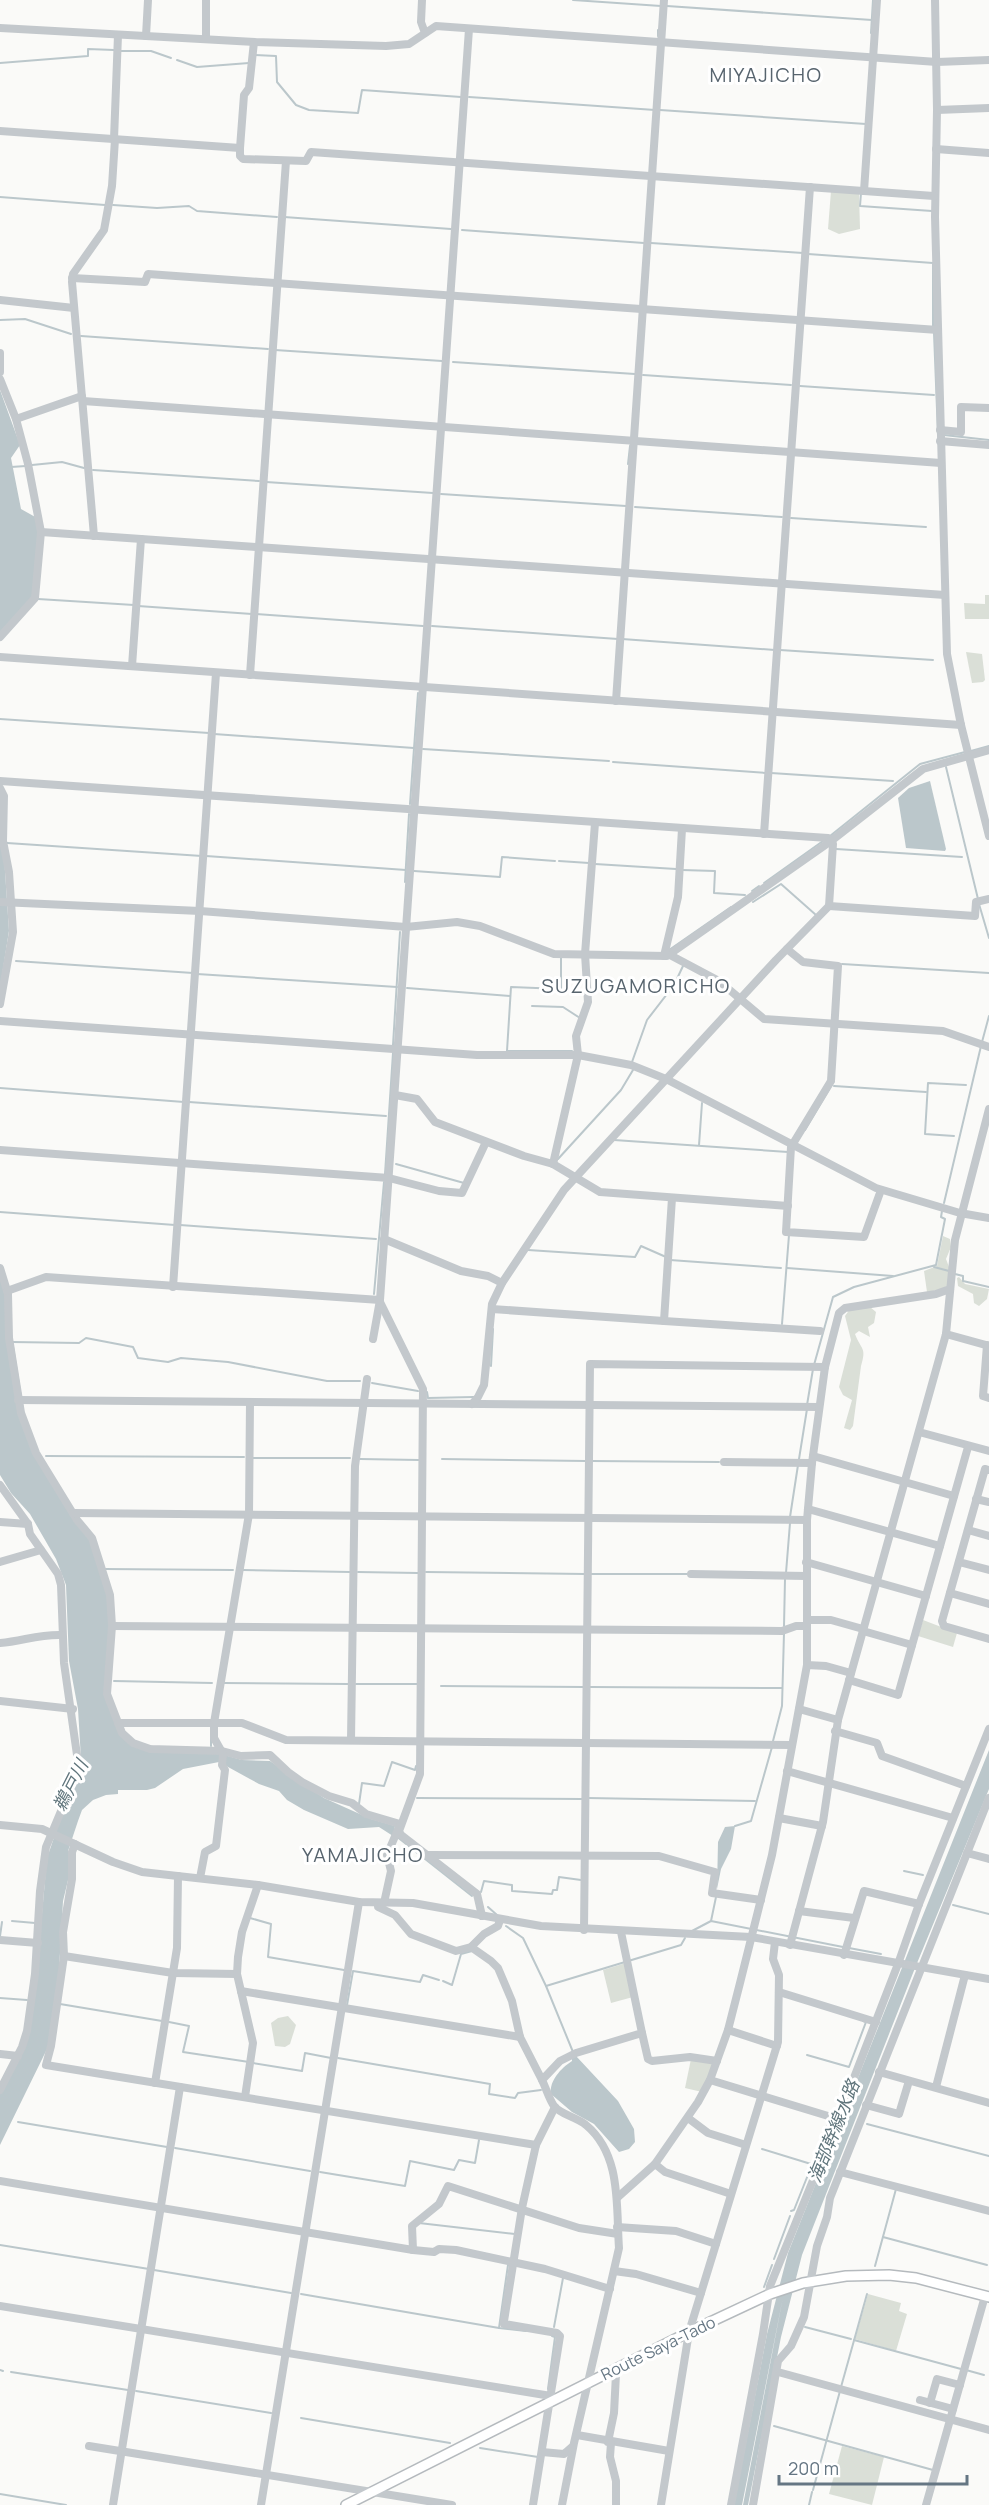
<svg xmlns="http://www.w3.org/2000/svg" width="989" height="2505" viewBox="0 0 989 2505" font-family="Manrope,'Noto Sans JP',sans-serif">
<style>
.green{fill:#dadfd7}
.water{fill:#bbc7cb}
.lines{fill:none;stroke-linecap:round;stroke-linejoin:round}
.stream{stroke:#bbc7cb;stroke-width:2}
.major-casing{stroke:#b5babe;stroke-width:12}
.minor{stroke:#c3c8cc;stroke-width:8}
.major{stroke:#fff;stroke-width:9}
.labels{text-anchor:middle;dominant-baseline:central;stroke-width:6;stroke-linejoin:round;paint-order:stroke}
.street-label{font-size:16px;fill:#657683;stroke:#fff}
.water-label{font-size:18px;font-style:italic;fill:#60757c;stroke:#fff}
.quarter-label{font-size:20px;letter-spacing:1.5px;fill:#57646e;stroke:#fff}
</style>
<rect width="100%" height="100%" fill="#fafaf8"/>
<g class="green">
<polygon points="831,191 859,193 860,229 839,234 828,229"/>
<polygon points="985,595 989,595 989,619 965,619 964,603 985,604"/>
<polygon points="966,652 982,654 985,680 983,682 972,683"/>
<polygon points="943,1236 950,1239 951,1247 946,1259 949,1267 948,1285 943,1289 927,1292 924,1271 937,1266"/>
<polygon points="959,1277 965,1284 989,1289 987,1299 979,1306 974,1303 973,1294 958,1286 957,1278"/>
<path d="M870 1307 876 1312 874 1323 868 1327 870 1337 859 1331 855 1334C861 1350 867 1347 861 1366L853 1426 850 1430 844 1428 852 1400 843 1395 839 1387 851 1340 845 1316 850 1309Z"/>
<polygon points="923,1620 957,1633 953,1647 918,1636"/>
<polygon points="626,1963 633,1997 611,2003 603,1970"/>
<polygon points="288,2016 296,2025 290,2044 285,2047 275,2046 271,2023 278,2018"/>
<polygon points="691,2059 714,2062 702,2092 685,2088"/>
<polygon points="868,2294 901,2303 899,2311 907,2314 896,2351 855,2339"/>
<polygon points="842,2446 884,2457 872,2505 829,2494"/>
</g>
<g class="water">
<polygon points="0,390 20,445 11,458 21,509 37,518 39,529 32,598 0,632"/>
<polygon points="930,781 946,849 945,851 906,848 898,798 909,788"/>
<polygon points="0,795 9,931 0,987"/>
<polygon points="0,1278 6,1296 29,1442 87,1533 111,1607 105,1694 126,1740 181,1752 221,1754 242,1760 270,1761 324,1798 371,1819 395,1826 393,1836 379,1827 348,1829 304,1810 287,1800 279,1791 259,1784 219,1762 183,1769 155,1788 147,1790 118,1790 118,1794 106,1795 93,1800 82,1810 78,1821 68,1851 69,1876 63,1901 59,1970 48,2047 0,2145 0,2094 19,2060 41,1925 47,1858 81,1759 78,1709 69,1661 66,1585 56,1559 30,1514 11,1493 0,1475"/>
<polygon points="989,1750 989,1789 915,1968 802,2255 781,2337 748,2505 743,2505 783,2297 742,2505 734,2505 767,2334 788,2253"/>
<polygon points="735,1826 731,1849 721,1869 717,1889 718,1842 725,1827"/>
<path d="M576 2056 618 2101 634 2129 635 2142 629 2149 619 2152 594 2124 572 2112 551 2094C549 2081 561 2068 572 2061V2057Z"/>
</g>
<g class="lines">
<g class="stream">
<polyline points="573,0 661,6"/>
<polyline points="667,6 872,20"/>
<polyline points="871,33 873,0"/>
<polyline points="658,36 658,30"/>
<polyline points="120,51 151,51 171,58"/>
<polyline points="255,55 276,56 277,82 296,105 309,110 358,113 362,90 461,97"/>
<polyline points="177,60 197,67 249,63"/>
<polyline points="0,63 88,56 88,49 114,50"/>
<polyline points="469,97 655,110"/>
<polyline points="660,110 866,124"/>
<polyline points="861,193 860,206 932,211"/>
<polyline points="0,197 105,205"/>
<polyline points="113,205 157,208 189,206 197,211 277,217"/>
<polyline points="284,217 451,229"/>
<polyline points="462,230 644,243"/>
<polyline points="651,243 803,253"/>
<polyline points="808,254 933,263 933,327"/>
<polyline points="0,320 25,319 71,334"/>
<polyline points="934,333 938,435"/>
<polyline points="81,336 268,349"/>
<polyline points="275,350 442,361"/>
<polyline points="453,362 635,374"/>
<polyline points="643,375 791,385"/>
<polyline points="800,386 934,395"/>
<polyline points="944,435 989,440"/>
<polyline points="628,464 630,446"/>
<polyline points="32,465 62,462 84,468"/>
<polyline points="11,467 26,466"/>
<polyline points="93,470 259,481"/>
<polyline points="266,482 433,493"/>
<polyline points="441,494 626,506"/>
<polyline points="635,507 782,517"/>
<polyline points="791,518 926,527"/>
<polyline points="38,599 134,605"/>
<polyline points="138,606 252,614"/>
<polyline points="256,614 423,626"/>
<polyline points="432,626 618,639"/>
<polyline points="622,639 775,650"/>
<polyline points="780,650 933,660"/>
<polyline points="0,719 209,733"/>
<polyline points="214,734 414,748"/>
<polyline points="423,749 609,761"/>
<polyline points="971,751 989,746"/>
<polyline points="613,762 766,773"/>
<polyline points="946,767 978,899"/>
<polyline points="771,773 893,781"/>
<polyline points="410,804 418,693"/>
<polyline points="830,836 920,764 965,752"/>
<polyline points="7,843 202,856"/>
<polyline points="836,849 962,857"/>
<polyline points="206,856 406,870"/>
<polyline points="559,861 589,863"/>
<polyline points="595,864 676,869"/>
<polyline points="682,870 715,871 714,893 745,895"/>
<polyline points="414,871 500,877 502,857 555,861"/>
<polyline points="405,882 409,814"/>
<polyline points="764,883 823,841"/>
<polyline points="752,891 759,886"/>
<polyline points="753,902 781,884 816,915"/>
<polyline points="979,904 989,938"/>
<polyline points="669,950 731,907"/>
<polyline points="561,958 561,989 511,987 507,1051 572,1051"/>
<polyline points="16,961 193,973"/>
<polyline points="842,964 989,973"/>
<polyline points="197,974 397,987"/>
<polyline points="407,988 510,996"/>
<polyline points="532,1006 563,1007 580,1018"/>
<polyline points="982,1042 989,1016"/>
<polyline points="393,1045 400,932"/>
<polyline points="632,1062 647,1020 674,985 683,966"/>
<polyline points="834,1086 926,1092"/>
<polyline points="0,1088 184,1102"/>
<polyline points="189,1102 386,1116"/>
<polyline points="805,1130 834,1081"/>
<polyline points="954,1136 925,1134 928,1083 966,1085"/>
<polyline points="614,1140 788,1152"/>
<polyline points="699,1145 702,1103"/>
<polyline points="558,1159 621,1090 633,1070"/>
<polyline points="396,1164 464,1183"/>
<polyline points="385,1174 393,1053"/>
<polyline points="944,1203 981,1046"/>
<polyline points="0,1212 175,1225"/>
<polyline points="180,1225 376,1239"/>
<polyline points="528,1250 635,1257 641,1246 666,1257"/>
<polyline points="670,1260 781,1268"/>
<polyline points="934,1267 949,1271"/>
<polyline points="787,1268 893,1276"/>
<polyline points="955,1274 963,1276 963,1281 989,1287"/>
<polyline points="374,1294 384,1182"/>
<polyline points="782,1324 789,1235"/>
<polyline points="12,1342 79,1343 86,1338 133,1347 138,1358 168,1362 181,1358 228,1362 327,1381 360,1381"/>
<polyline points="814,1365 833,1297 854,1287 936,1265 945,1219 941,1217 942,1211"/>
<polyline points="491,1366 493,1329"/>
<polyline points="372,1383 418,1391"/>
<polyline points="427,1392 428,1398 474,1397"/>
<polyline points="807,1405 813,1369"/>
<polyline points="46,1456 244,1457"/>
<polyline points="252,1458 350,1458"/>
<polyline points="360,1459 419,1460"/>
<polyline points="442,1459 586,1461"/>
<polyline points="799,1459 807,1409"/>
<polyline points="592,1461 719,1462"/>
<polyline points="790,1517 798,1465"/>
<polyline points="104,1569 233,1570"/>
<polyline points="243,1570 350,1572"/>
<polyline points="358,1572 418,1573"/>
<polyline points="426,1572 585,1574"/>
<polyline points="786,1573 790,1523"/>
<polyline points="591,1574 687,1574"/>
<polyline points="784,1626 785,1579"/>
<polyline points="114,1681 212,1683"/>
<polyline points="223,1683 348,1684"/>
<polyline points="356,1684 417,1684"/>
<polyline points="441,1686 584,1687"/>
<polyline points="590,1687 782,1688"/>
<polyline points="211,1738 211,1746"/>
<polyline points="773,1741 782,1706 784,1633"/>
<polyline points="417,1798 582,1799"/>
<polyline points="588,1798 755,1801"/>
<polyline points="359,1804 362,1783 384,1786 392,1762 415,1770 416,1766"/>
<polyline points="735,1826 751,1821 772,1747"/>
<polyline points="396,1836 472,1896"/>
<polyline points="904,1871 923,1875"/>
<polyline points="481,1892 484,1881 512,1885 512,1891 552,1894 553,1890 557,1890 559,1877 581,1880"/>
<polyline points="953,1905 989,1914"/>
<polyline points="488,1907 497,1915"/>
<polyline points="250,1918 271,1924 268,1957 344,1970"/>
<polyline points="12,1921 35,1923"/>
<polyline points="711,1921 716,1897"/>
<polyline points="506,1926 523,1938 546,1986 573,2052"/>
<polyline points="692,1931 711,1921 843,1947"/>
<polyline points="0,1936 2,1922"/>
<polyline points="849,1948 881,1954"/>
<polyline points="443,1981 452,1985 461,1954 472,1951"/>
<polyline points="546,1986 681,1945 685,1938"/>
<polyline points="0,1998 27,2000"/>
<polyline points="60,2004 162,2021"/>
<polyline points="347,2005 353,1971 420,1982 423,1975 439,1980"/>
<polyline points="169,2022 189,2026 183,2052 249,2062"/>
<polyline points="807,2055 849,2067 866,2022 863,2021"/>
<polyline points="338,2058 490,2084 489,2094 515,2098 518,2093 541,2090"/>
<polyline points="253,2063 302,2071 305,2053 331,2058"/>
<polyline points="18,2122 167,2147"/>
<polyline points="867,2124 989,2156"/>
<polyline points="175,2148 310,2171"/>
<polyline points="762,2149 811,2164"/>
<polyline points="320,2172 405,2186 410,2161 454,2170 459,2160 475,2163 479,2140"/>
<polyline points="791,2211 794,2210 829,2122"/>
<polyline points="419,2223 515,2234"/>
<polyline points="883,2237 987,2265"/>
<polyline points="0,2245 149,2269"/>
<polyline points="774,2259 790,2216"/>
<polyline points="508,2265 499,2328 526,2331"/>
<polyline points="875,2266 896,2189"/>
<polyline points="154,2270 291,2293"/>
<polyline points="764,2287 772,2265"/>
<polyline points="301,2294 499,2328"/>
<polyline points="554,2327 563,2278"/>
<polyline points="805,2327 851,2339"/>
<polyline points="854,2340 961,2369"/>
<polyline points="0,2370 3,2371"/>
<polyline points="966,2370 984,2375"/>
<polyline points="11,2372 128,2390"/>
<polyline points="841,2387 867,2294"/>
<polyline points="548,2389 555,2337 552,2336"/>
<polyline points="136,2391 271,2413"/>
<polyline points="301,2418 450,2443"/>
<polyline points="774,2426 933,2470"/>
<polyline points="480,2448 538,2457"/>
<polyline points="813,2490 840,2391"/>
<polyline points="0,2494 66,2505"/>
<polyline points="809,2505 812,2492"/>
</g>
<defs>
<polyline id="major" points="346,2505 689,2332 770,2294 803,2283 846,2276 889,2275 916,2278 989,2297"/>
</defs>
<use href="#major" class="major-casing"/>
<g class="minor">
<polyline points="206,0 206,39"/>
<polyline points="422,0 421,22 425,33"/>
<polyline points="935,0 937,110 935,217 947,654 961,725 989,836"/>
<polyline points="0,28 255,42 386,46 409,44 436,26 937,62 989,60"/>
<polyline points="146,36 148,0"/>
<polyline points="937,110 989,108"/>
<polyline points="0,131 240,148 240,156 243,159 306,161 311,152 934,196"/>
<polyline points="114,139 118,35"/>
<polyline points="240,148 244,95 249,88 254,42"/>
<polyline points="936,149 989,153"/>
<polyline points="864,191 877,0"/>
<polyline points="72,278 145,282 148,274 938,330"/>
<polyline points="0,300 74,308"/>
<polyline points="0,353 0,372"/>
<polyline points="0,379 16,419 28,464 41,532 35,598 0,637"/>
<polyline points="83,401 941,463"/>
<polyline points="16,419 82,396"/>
<polyline points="940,430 961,432 961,407 989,408"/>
<polyline points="940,441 989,445"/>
<polyline points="41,532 945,595"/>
<polyline points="94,536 72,282 73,274 104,230 112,186 115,139"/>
<polyline points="0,657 961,725"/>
<polyline points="132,666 141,539"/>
<polyline points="250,675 286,161"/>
<polyline points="616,701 664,0"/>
<polyline points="0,781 828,838 831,841"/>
<polyline points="0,788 4,796 3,841 9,872 13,932 0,1004"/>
<polyline points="764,834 810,187"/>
<polyline points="0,902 200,911 406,927 457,922 480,926 554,954 667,956 831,841 923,769 989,750"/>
<polyline points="829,906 975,916 976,902 989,899"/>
<polyline points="787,949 803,962 838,966 831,1081 791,1147 786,1232 864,1237 881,1190"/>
<polyline points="670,955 719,981 764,1019 943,1031 989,1047"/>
<polyline points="664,956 678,897 682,829"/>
<polyline points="0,1021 477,1055 578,1055 631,1065 666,1079 876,1188 960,1213 989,1218"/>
<polyline points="395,1095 417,1099 435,1122 524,1156 553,1164 600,1192 788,1206"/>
<polyline points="0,1150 389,1178 439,1191 462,1193 486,1142"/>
<polyline points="553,1164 578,1055 576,1036 588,1002 585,954 595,823"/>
<polyline points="384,1239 461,1271 488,1276 502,1283"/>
<polyline points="0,1268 8,1294 9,1338 21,1413 36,1453 77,1520 92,1538 110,1595 112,1626 107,1694 122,1733 133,1743 150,1749 222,1751 241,1756 270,1755 288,1772 302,1782 329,1796 352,1803 366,1814 400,1824"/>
<polyline points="173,1287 216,673"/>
<polyline points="7,1291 46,1277 380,1300"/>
<polyline points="380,1302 423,1389 420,1774 399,1831 401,1835 477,1894 482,1916"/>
<polyline points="492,1309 664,1321 672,1198"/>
<polyline points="664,1321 820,1331"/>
<polyline points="946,1334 989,1346"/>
<polyline points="373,1339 380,1300 469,29"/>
<polyline points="987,1345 983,1396 989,1398"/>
<polyline points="18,1400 819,1407"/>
<polyline points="472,1404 478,1397 484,1385 492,1304 502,1283 564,1190 776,960 829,906 833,844 831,841"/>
<polyline points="919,1432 989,1451"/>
<polyline points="813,1456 954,1496"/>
<polyline points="724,1462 812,1463"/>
<polyline points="989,1470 985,1469 942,1621 944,1626 989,1639"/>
<polyline points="0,1485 28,1524 30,1534 58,1574 61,1585 64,1663 78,1762 77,1773 46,1847 40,1891 35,1974 27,2031 22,2047 0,2090"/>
<polyline points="976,1499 989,1502"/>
<polyline points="808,1509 940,1546"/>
<polyline points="73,1513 807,1520"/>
<polyline points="0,1522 28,1524"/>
<polyline points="968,1530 989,1536"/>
<polyline points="0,1562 41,1550"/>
<polyline points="806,1562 926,1596"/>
<polyline points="959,1562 989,1570"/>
<polyline points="691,1574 806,1576"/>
<polyline points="950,1593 989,1604"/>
<polyline points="807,1620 831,1620 863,1629"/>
<polyline points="112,1626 782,1631 796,1626 807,1626"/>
<polyline points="863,1631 912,1645"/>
<path d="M0 1643C23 1641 39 1634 62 1635"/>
<polyline points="807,1665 826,1666 851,1673"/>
<polyline points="849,1680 898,1695 968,1447"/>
<polyline points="0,1701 73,1709"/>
<polyline points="799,1709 838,1720"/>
<polyline points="118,1723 242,1723 286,1740 792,1745"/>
<polyline points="835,1731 877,1743 882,1756 966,1786"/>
<polyline points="351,1740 355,1466 367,1379"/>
<polyline points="787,1771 953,1818"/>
<polyline points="779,1818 822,1826"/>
<polyline points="0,1825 42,1829 113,1862 142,1872 258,1885 359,1902 413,1903 541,1926 751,1937 989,1979"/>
<polyline points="75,1844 72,1852 72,1879 63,1932 64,1956 51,2046 46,2065 536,2145"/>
<polyline points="967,1853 989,1859"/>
<polyline points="426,1855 659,1856 715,1872 712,1893 761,1900"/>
<polyline points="200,1878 205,1852 216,1846 225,1770 222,1765 223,1754 214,1738 214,1723 249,1514 250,1402"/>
<polyline points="378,1903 378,1907 395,1915 411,1934 456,1951 471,1947 484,1934 498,1926 500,1920"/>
<polyline points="384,1903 391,1871 387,1855 399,1827"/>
<polyline points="799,1911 854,1918"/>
<polyline points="584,1930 590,1364 825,1367"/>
<polyline points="0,1940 38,1943"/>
<polyline points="790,1945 823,1822 838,1720 946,1334 955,1240 989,1109"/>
<polyline points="471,1947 491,1961 498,1968 512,2001 520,2037 542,2080"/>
<polyline points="844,1955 864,1891 919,1904"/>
<polyline points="64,1956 173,1973 237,1974"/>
<polyline points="241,1991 520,2037"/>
<polyline points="779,1992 876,2022"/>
<polyline points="728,2030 777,2046"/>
<polyline points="642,2033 648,2059 652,2061 690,2057 717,2061"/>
<polyline points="0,2054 18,2056"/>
<polyline points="879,2072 989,2103"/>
<polyline points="710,2080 838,2119"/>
<polyline points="155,2083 177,1948 178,1876"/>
<polyline points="936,2087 965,1975"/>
<polyline points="245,2097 253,2043 237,1974 238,1957 242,1932 258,1885"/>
<polyline points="866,2105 899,2114 909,2081"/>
<polyline points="688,2118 708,2133 746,2145"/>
<polyline points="655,2164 665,2172 731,2194"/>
<polyline points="840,2172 989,2211"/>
<polyline points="0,2181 413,2250 434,2252 439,2249 456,2250 545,2269 610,2289"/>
<polyline points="618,2197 655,2164 698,2102 710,2080 728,2030 740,1983 772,1855 807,1665 807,1520 812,1463 825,1367 839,1313 845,1308 936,1294 950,1289"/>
<polyline points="617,2227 676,2231 716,2244"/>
<polyline points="413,2250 412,2226 439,2204 448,2186 579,2228 618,2234"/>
<polyline points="614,2271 636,2274 701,2293"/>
<polyline points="0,2306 551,2396"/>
<polyline points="778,2372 989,2430"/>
<polyline points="920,2400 953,2409"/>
<polyline points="930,2403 937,2379 960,2385"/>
<polyline points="577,2435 669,2451"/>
<polyline points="608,2442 614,2413 616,2374 615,2369"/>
<polyline points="611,2443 610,2457 616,2481 616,2505"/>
<polyline points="89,2446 452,2505"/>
<polyline points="542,2452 564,2454 572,2447"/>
<polyline points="113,2505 180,2087"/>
<polyline points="261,2505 359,1902"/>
<polyline points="533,2505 560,2336 557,2333 504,2324 504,2321 522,2208 536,2145 555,2107"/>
<path d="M562 2505 574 2443 619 2248C616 2207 622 2155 586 2125 577 2117 561 2115 554 2106 549 2099 546 2088 542 2080L560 2061 576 2053 642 2033 621 1932"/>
<polyline points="661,2505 689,2332 778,2042 779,1975 773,1959 775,1942"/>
<polyline points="731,2505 763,2334 770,2286 838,2119 898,1964 919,1904 989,1729"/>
<polyline points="753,2505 778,2361 791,2346 804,2317 817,2246 827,2217 830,2198 989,1798"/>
<polyline points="926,2505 985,2296"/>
</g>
<use href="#major" class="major"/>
</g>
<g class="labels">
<g class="street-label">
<text transform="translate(658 2348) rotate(-26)">Route Saya-Tado</text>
</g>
<g class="water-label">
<text transform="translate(70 1785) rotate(-63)">鵜戸川</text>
<text transform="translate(833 2131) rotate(-68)">海部幹線水路</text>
</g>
<g class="quarter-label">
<text x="766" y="74">MIYAJICHO</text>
<text x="636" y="985">SUZUGAMORICHO</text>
<text x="363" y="1854">YAMAJICHO</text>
</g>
</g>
<path d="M779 2475v9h188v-9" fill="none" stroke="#657683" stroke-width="3"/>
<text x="788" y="2475" font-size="18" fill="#657683" stroke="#ffffff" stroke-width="4.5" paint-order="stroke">200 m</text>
</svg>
